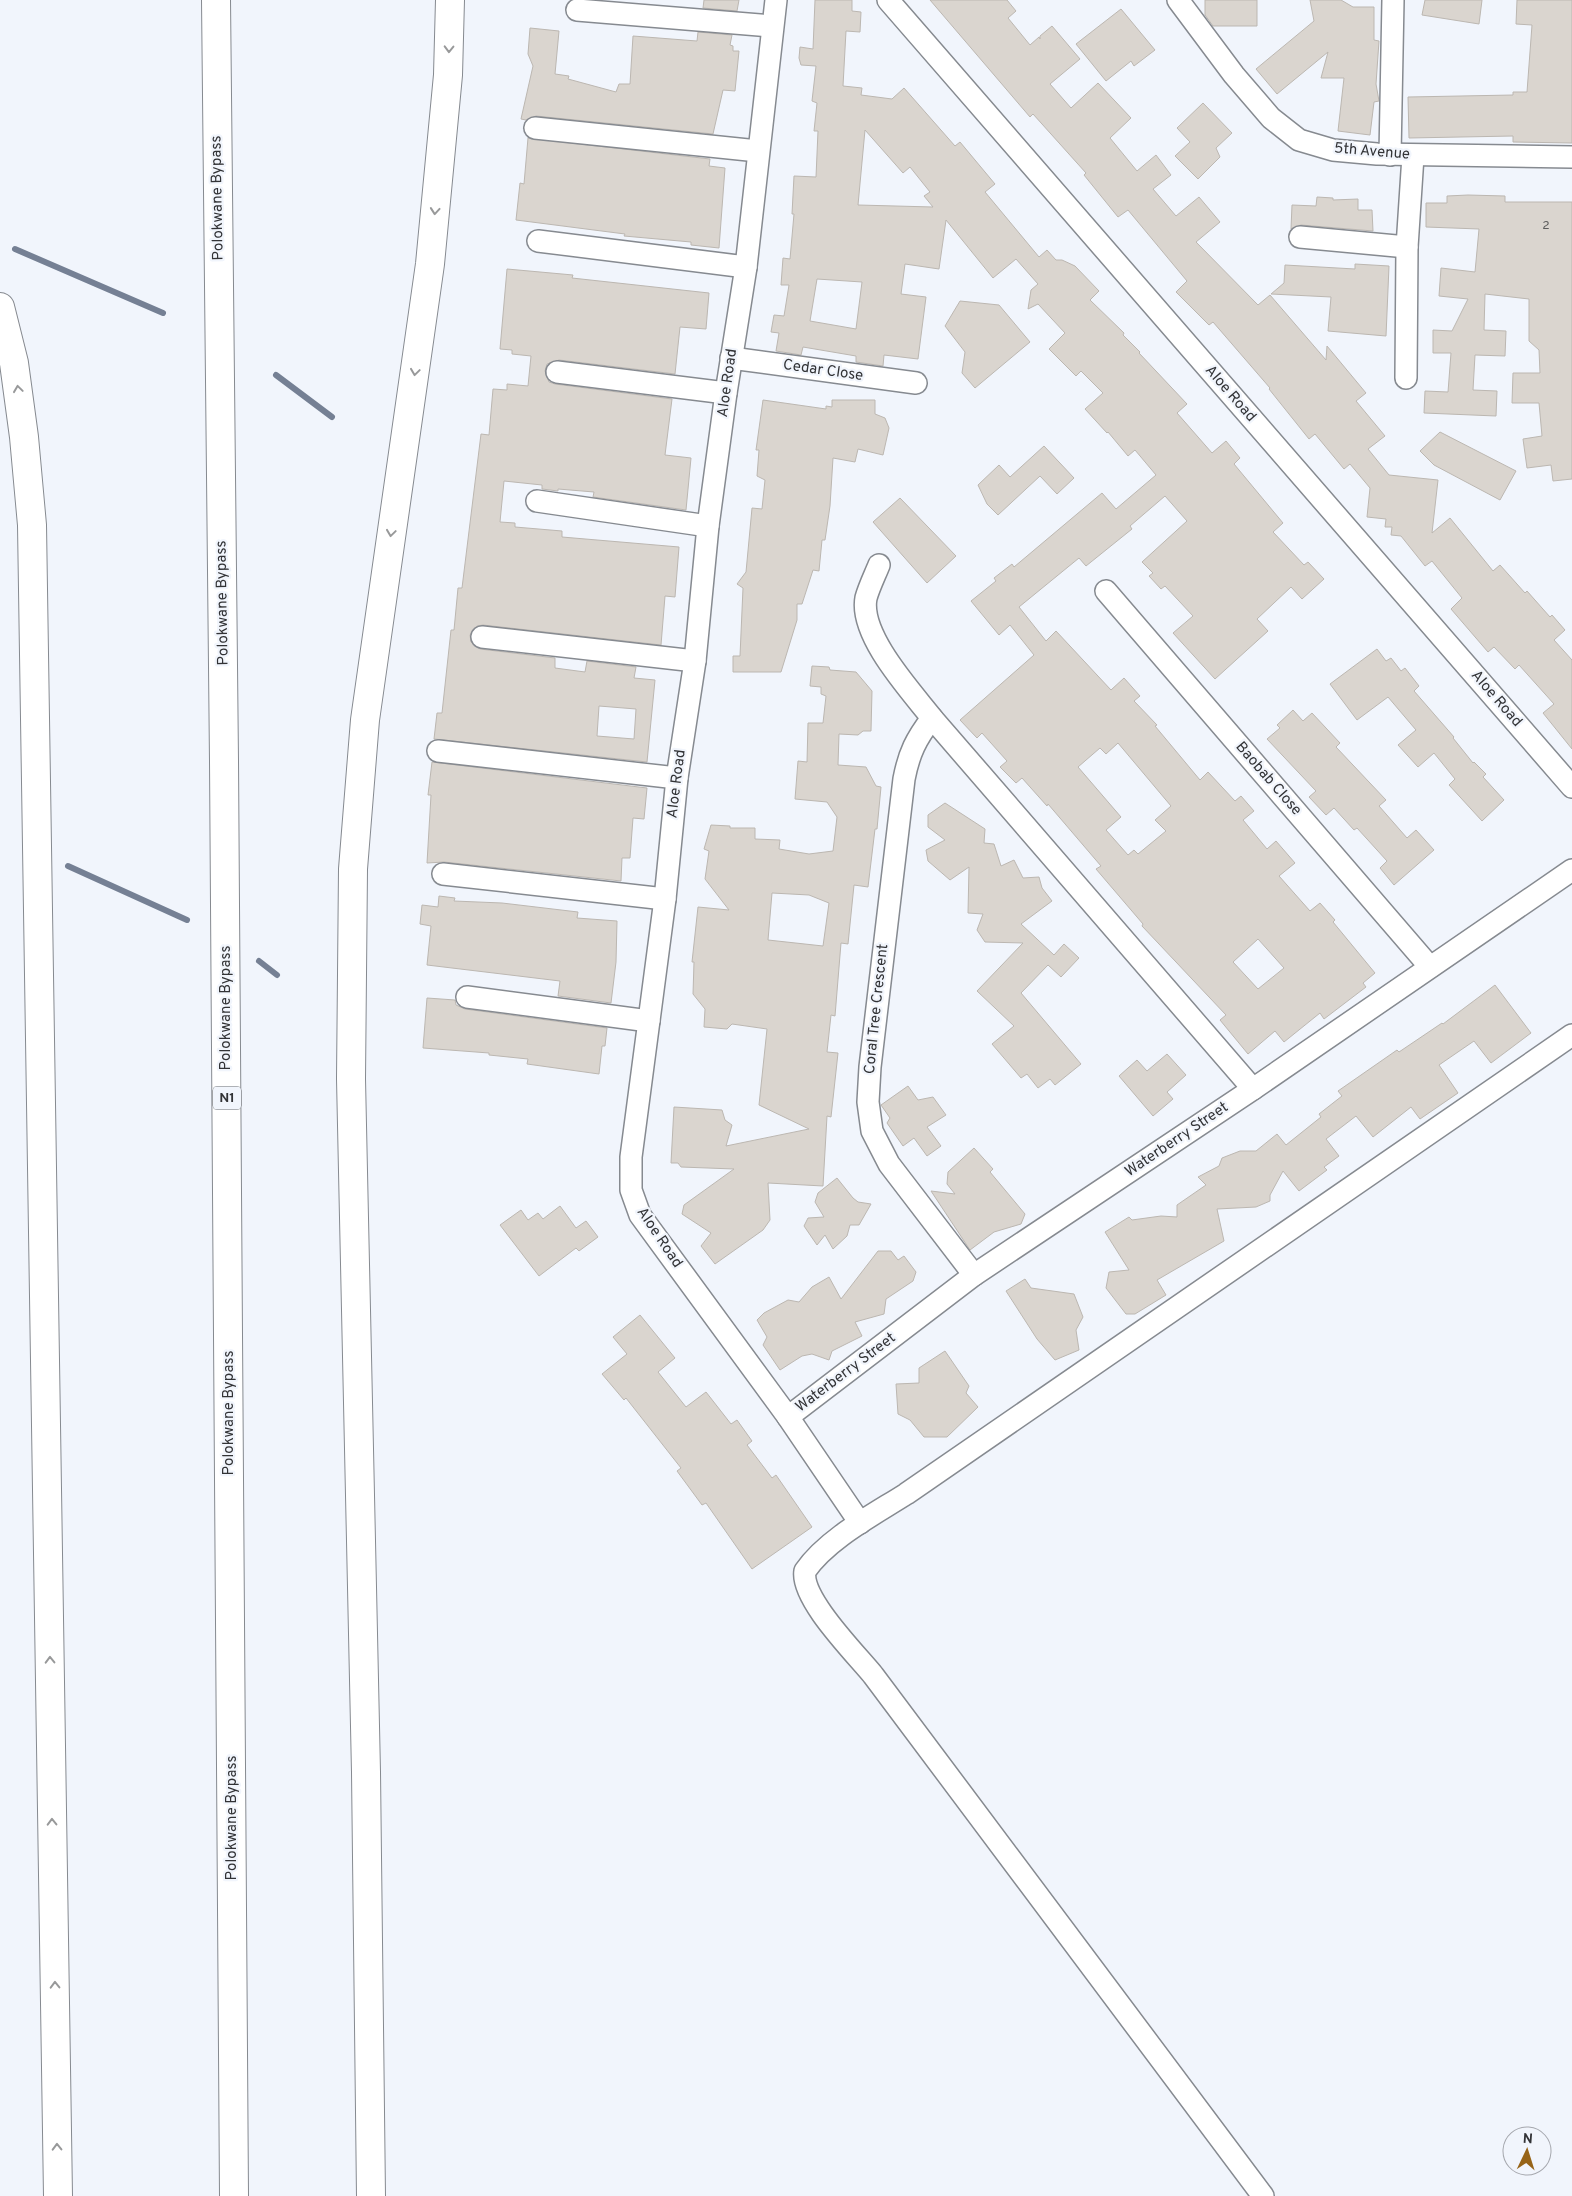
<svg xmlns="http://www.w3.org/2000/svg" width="1572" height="2196" viewBox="0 0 1572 2196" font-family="Overpass,sans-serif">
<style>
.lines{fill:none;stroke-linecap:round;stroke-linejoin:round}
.stream{stroke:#758094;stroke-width:6}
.building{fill:#dad5cf;stroke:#bcb7b1;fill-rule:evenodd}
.minor-casing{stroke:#868a90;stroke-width:24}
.major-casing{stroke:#868a90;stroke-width:30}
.highway-casing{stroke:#868a90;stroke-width:30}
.minor{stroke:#fff;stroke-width:21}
.major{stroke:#fff;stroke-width:28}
.highway{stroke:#fff;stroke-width:28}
.oneway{stroke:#98999a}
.labels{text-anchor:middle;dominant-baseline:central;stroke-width:4.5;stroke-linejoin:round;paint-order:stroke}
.number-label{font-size:12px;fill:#5c5c5c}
.shield{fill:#f1f5fc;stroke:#6b6d71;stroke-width:1}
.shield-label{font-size:14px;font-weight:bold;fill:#323336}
.street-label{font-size:15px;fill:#323336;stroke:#f1f5fc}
</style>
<rect width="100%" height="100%" fill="#f1f5fc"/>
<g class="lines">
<g class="stream">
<polyline points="15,249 163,313"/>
<polyline points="276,375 332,417"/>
<polyline points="68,866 187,920"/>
<polyline points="259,961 277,975"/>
</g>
</g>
<g class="building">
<polygon points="704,0 739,0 737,11 703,8"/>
<path d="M815 0H852V11L861 12 860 32 846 31 843 86 862 88 861 95 892 99 904 88 955 146 960 142 995 184 985 192 1039 257 1047 250 1056 260H1062L1075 266 1099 291 1090 300 1124 333 1123 335 1140 352 1139 353 1187 404 1177 413 1212 453 1226 441 1240 458 1234 464 1283 523 1273 532 1304 565 1308 562 1324 579 1302 599 1291 587 1257 619 1268 631 1215 679 1173 633 1193 616 1165 586 1161 589 1149 576 1153 573 1142 562 1187 521 1165 496 1130 526 1132 529 1086 566 1079 558 1019 607 1046 641 1056 631 1111 690 1124 678 1140 696 1134 701 1157 725 1155 726 1200 780 1208 772 1235 801 1241 796 1254 811 1243 820 1267 849 1276 841 1295 863 1279 876 1310 911 1320 903 1335 920 1333 922 1375 973 1363 983 1366 987 1324 1019 1320 1013 1284 1042 1275 1031 1248 1054 1220 1020 1226 1015 1142 926 1143 924 1096 869 1101 866 1048 804 1047 806 1022 778 1016 783 1000 767 1007 761 982 733 977 738 960 720 1034 655 1010 625 999 635 971 601 996 581 994 578 1012 564 1014 567 1102 493 1116 509 1156 475 1135 450 1128 456 1108 432 1107 433 1085 409 1103 393 1081 371 1076 376 1049 349 1065 333 1038 304 1028 309 1031 290 1038 284 1016 259 993 278 946 220 939 269 905 264 901 294 926 297 918 359 884 355 883 366 856 362V356L803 347 801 355 776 351 779 333 771 332 774 315 784 316 789 285H781L783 258 790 259 794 214H792L794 176 816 177 818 131H814L817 103 812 101 816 66 801 65 799 58 800 47 813 49ZM865 130 903 173 910 167 930 192 924 196 933 207 858 205ZM817 279 862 282 856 329 810 321ZM1118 743 1171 806 1155 820 1166 831 1138 854 1134 850 1128 855 1106 830 1121 817 1078 767 1100 748 1106 754ZM1258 939 1284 968 1258 989 1233 962Z"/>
<polygon points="930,0 1007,0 1016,11 1008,18 1030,45 1039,37 1040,39 1040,36 1052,26 1080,59 1050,84 1071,108 1098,83 1131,118 1110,138 1137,171 1156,155 1171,175 1153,189 1176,216 1199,197 1220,222 1196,242 1258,305 1270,295 1326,360 1327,346 1366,393 1356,401 1385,436 1368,449 1389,475 1438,480 1432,533 1450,518 1493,571 1500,565 1525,593 1527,591 1550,617 1552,615 1565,630 1554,640 1572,660 1572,749 1543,713 1554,704 1519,665 1515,669 1494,647 1488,652 1451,609 1462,598 1432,561 1425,566 1401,536 1391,535 1392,527 1385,527 1386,519 1367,517 1370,488 1350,464 1344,469 1315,434 1309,439 1269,389 1270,388 1213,322 1209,325 1176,292 1187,281 1128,210 1118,217 1084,175 1086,173 1033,114 1030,117"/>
<polygon points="1205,0 1257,0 1257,26 1213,26 1205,15"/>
<polygon points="1310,0 1341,0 1353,7 1374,7 1374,40 1379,41 1376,84 1379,101 1374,102 1370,135 1338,131 1344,78 1321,78 1328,52 1277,94 1256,69 1314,21"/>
<polygon points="1425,0 1482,0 1479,24 1422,15"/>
<polygon points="1517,0 1572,0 1572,143 1513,142 1513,136 1409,138 1408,97 1513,95 1513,92 1527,92 1532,25 1516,24"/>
<polygon points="1121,9 1155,50 1134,66 1131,61 1106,81 1076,44"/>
<polygon points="530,28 559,31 555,74 569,76 568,79 616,92 619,84 630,84 633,36 697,41 698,32 732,35 730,45 733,46 733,51 739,51 735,91 723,90 713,134 536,116 526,120 521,119 533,66 528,54"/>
<polygon points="1203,103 1232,133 1216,148 1220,157 1198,179 1175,156 1190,142 1177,128"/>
<polygon points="528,138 710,159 709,166 725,168 719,248 691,245 691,242 624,236 625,234 516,220 520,183 524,184"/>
<polygon points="1468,195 1505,196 1505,202 1572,202 1572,479 1553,481 1551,465 1527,468 1523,439 1542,436 1539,403 1512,403 1513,373 1540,373 1539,350 1529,341 1529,299 1485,294 1484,330 1506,331 1505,356 1475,355 1473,390 1497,391 1496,416 1424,413 1425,391 1448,392 1451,353 1433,353 1433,330 1452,331 1468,299 1439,296 1441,268 1475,272 1479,229 1426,227 1426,203 1447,203 1447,196"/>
<polygon points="1317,197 1333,198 1333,200 1358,199 1358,210 1372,210 1373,231 1301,225 1291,229 1292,205 1316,206"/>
<polygon points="1355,264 1389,266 1386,336 1328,331 1331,297 1271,294 1284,283 1285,265 1355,269"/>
<path d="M507 269 573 275 572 278 709 293 706 329 680 327 675 374 559 360 547 364 545 371 549 382 555 384 672 399 665 455 691 458 686 510 593 497 594 492 558 489V491L542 489V485L504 481 500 522 515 523V527L562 531V537L679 547 675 597 665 596 661 645 483 625 477 626 470 635 471 642 480 649 555 658V668L585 672 587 661 636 667 634 678 655 680 647 762 434 739 437 713H442L451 630H454L458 588H462L481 434 489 435 493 389 507 390V384L528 386 531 356 512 354V350L500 349ZM599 706 636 709 634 739 597 736Z"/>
<polygon points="960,301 999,305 1030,342 975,388 962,373 965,352 945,326"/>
<polygon points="763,400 826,409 826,406 832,407 832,400 875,400 875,414 885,418 889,428 883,455 858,449 855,462 833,458 830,506 825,540 822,540 819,571 813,570 802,604 797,604 797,620 781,672 733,672 733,656 740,656 743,588 737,584 746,572 752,508 762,509 765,480 757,476 759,450 756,450"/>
<polygon points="1440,432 1516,471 1500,500 1434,465 1420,451"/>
<polygon points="1044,446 1074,478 1057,494 1040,476 998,515 987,504 978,485 999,465 1010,477"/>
<polygon points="900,498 956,556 927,583 873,522"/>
<polygon points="1377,649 1386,661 1391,658 1401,671 1405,668 1419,686 1414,691 1454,737 1453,738 1473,763 1474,762 1486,774 1483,777 1504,800 1482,821 1449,785 1455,779 1434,753 1418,767 1398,745 1416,730 1388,697 1357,720 1330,684"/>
<path d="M812 666 829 667 830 670 856 672 872 691 871 731H863L858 735 839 734 838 765 866 767 876 786 881 787 877 829H875L868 887 854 885 848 944 841 943 835 1016 831 1015 827 1052 838 1053 831 1117 827 1116 823 1186 768 1183 770 1220 763 1230 715 1264 701 1246 711 1233 682 1214 684 1205 734 1169 681 1167 678 1163H671L674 1107 722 1110 725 1120 732 1125 726 1146 809 1129 759 1105 767 1029 732 1024 727 1029 704 1027 705 1009 693 994 694 962H692L698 907 729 910 705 879 709 851 704 849 711 825 730 826V828H755V839L780 840 779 849 809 854 833 851 837 817 827 802 795 799 798 761 807 762 808 723H823L826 696 821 694V687L810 686ZM772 893 809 895 829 903 823 946 768 940Z"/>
<polygon points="1293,710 1303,721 1312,713 1340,743 1336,747 1386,800 1379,806 1407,838 1416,830 1434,850 1394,885 1380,868 1387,861 1357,828 1354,830 1334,808 1326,815 1309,797 1316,791 1267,739 1280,728 1277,725"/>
<polygon points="432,762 647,788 644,819 633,818 630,858 622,858 621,881 444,862 427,863 431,795 428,795"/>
<polygon points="945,803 985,829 984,843 994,844 1001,866 1014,860 1023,878 1039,877 1042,888 1052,901 1021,924 1054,955 1064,944 1079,958 1061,977 1048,965 1021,993 1081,1064 1055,1085 1050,1079 1038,1088 1027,1074 1021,1078 992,1044 1014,1026 977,991 1023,943 985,942 977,930 983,914 968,913 969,867 950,880 928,861 926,850 945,840 928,827 928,815"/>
<polygon points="439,896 455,898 454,901 502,903 578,912 577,918 617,921 616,962 611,1003 558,996 560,981 427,965 431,926 420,924 422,905 438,907"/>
<polygon points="1495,985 1531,1033 1491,1063 1474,1041 1439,1065 1458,1093 1420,1119 1411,1107 1373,1137 1356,1116 1326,1139 1339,1156 1324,1167 1327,1170 1299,1191 1283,1171 1270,1195 1270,1201 1256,1207 1217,1209 1224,1241 1157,1280 1166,1295 1135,1314 1126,1314 1106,1288 1109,1272 1129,1270 1105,1232 1129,1217 1132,1220 1161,1216 1177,1217 1177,1205 1206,1185 1198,1177 1219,1166 1222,1158 1240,1151 1256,1151 1277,1134 1286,1145 1321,1117 1319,1114 1342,1096 1338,1091 1397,1050 1399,1052 1442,1023 1443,1024"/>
<polygon points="427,998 455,1000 456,1005 465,1009 607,1028 605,1046 602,1046 599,1074 527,1064 528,1059 489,1055 489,1053 423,1048"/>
<polygon points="1167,1054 1186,1075 1167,1092 1173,1099 1153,1116 1119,1076 1137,1060 1147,1071"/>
<polygon points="908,1086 918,1100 933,1097 946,1115 927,1127 941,1146 927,1156 914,1138 903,1146 887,1123 890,1118 881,1105"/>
<polygon points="974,1148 993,1169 990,1172 1025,1214 1021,1224 994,1232 970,1250 931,1191 955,1194 947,1184 948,1172"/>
<polygon points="837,1178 853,1198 858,1202 871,1204 859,1225 850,1225 847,1236 833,1249 825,1235 817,1245 804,1226 808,1218 824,1217 815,1202 818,1193"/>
<polygon points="560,1206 576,1228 586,1221 598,1237 579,1251 576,1248 539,1276 500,1225 521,1210 528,1220 538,1213 543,1219"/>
<polygon points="878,1251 891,1251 898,1260 904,1256 916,1272 913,1281 886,1299 884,1314 855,1322 862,1336 832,1351 829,1360 812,1354 802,1356 780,1370 763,1345 767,1337 757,1320 764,1313 788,1300 799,1302 812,1287 829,1277 841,1299"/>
<polygon points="1025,1279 1031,1288 1074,1294 1083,1317 1076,1330 1079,1350 1055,1360 1037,1339 1006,1291"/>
<polygon points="640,1315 675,1358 658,1372 686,1407 706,1392 731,1424 737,1420 752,1441 747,1445 772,1478 776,1475 812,1527 752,1569 706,1503 702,1505 677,1471 681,1468 626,1398 624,1400 602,1374 627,1354 613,1337"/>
<polygon points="945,1351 969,1386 966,1393 978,1407 947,1437 924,1437 910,1420 898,1414 896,1384 919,1383 919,1368"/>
</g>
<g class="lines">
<defs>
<g id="minor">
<polyline points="776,0 746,267 726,393 708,526 695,661 677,778 665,899 631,1157 631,1190 640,1215 788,1417 860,1523"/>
<polyline points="888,0 1572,787"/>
<polyline points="1178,0 1234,75 1271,118 1299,140 1333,150 1377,154 1572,157"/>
<polyline points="577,10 772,26"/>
<polyline points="535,128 758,151"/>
<polyline points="1390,155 1393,0"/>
<polyline points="1300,237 1407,247"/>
<polyline points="538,241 746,267"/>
<polyline points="731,358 916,383"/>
<polyline points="557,372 726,393"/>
<polyline points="1406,378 1407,247 1413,156"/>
<polyline points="537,501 708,526"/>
<path d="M879 565C875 575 869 587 866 598 859 635 910 690 932 718L1253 1089"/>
<polyline points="1106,591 1430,967"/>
<polyline points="482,637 695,661"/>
<path d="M932 718C916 739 909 753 904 779L870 1067 868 1102 872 1131 889 1164 974 1275"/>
<polyline points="438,751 677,778"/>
<polyline points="443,874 665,899"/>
<polyline points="467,997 649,1021"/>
<polyline points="788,1417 974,1275 1253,1089 1572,870"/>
<path d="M1263 2196 873 1675C855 1653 800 1598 805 1571 827 1539 873 1515 906 1494L1572 1035"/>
</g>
<g id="major">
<polyline points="0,307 14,363 24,437 32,525 58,2196"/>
<polyline points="371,2196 366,1772 351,1079 353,869 365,720 430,264 448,75 450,0"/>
</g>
<polyline id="highway" points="216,0 224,761 234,2196"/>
</defs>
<use href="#minor" class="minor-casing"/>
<use href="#major" class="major-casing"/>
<use href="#highway" class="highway-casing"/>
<use href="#minor" class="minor"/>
<use href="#major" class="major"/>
<use href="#highway" class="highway"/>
</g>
<defs><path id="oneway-chevron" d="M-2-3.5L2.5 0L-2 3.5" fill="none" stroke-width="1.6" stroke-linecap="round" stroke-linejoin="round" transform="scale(1.25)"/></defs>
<g class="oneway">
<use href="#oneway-chevron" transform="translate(449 49) rotate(91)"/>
<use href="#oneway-chevron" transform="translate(435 211) rotate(95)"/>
<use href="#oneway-chevron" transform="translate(415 372) rotate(98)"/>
<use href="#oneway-chevron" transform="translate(18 389) rotate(-98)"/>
<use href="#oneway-chevron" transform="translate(391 533) rotate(98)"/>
<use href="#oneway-chevron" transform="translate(50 1660) rotate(-91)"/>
<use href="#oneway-chevron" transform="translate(52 1822) rotate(-91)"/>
<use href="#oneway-chevron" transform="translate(55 1985) rotate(-91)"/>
<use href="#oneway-chevron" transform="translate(57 2147) rotate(-91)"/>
</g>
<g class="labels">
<g class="number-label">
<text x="1546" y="226">2</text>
</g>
<rect class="shield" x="213" y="1086.5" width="28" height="23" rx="4"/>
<g class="shield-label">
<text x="227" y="1098">N1</text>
</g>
<g class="street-label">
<text transform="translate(1372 152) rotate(5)">5th Avenue</text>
<text transform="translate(218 198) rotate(-91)">Polokwane Bypass</text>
<text transform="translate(823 371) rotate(8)">Cedar Close</text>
<text transform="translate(728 383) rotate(-82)">Aloe Road</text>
<text transform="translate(1230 394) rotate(49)">Aloe Road</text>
<text transform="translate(223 603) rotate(-91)">Polokwane Bypass</text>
<text transform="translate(1496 699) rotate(49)">Aloe Road</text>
<text transform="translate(1268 779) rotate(49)">Baobab Close</text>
<text transform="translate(677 784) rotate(-83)">Aloe Road</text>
<text transform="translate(226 1008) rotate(-90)">Polokwane Bypass</text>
<text transform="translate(877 1009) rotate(-84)">Coral Tree Crescent</text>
<text transform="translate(1177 1140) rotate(-34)">Waterberry Street</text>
<text transform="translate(659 1238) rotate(56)">Aloe Road</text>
<text transform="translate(846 1373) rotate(-37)">Waterberry Street</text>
<text transform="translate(229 1413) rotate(-90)">Polokwane Bypass</text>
<text transform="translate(232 1818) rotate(-90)">Polokwane Bypass</text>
</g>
</g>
<g transform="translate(1527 2151) rotate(4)"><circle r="24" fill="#f1f5fc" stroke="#a5a7ad"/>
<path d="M0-4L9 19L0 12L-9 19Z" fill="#976418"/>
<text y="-8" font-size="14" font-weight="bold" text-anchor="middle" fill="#323336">N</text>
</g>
</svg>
